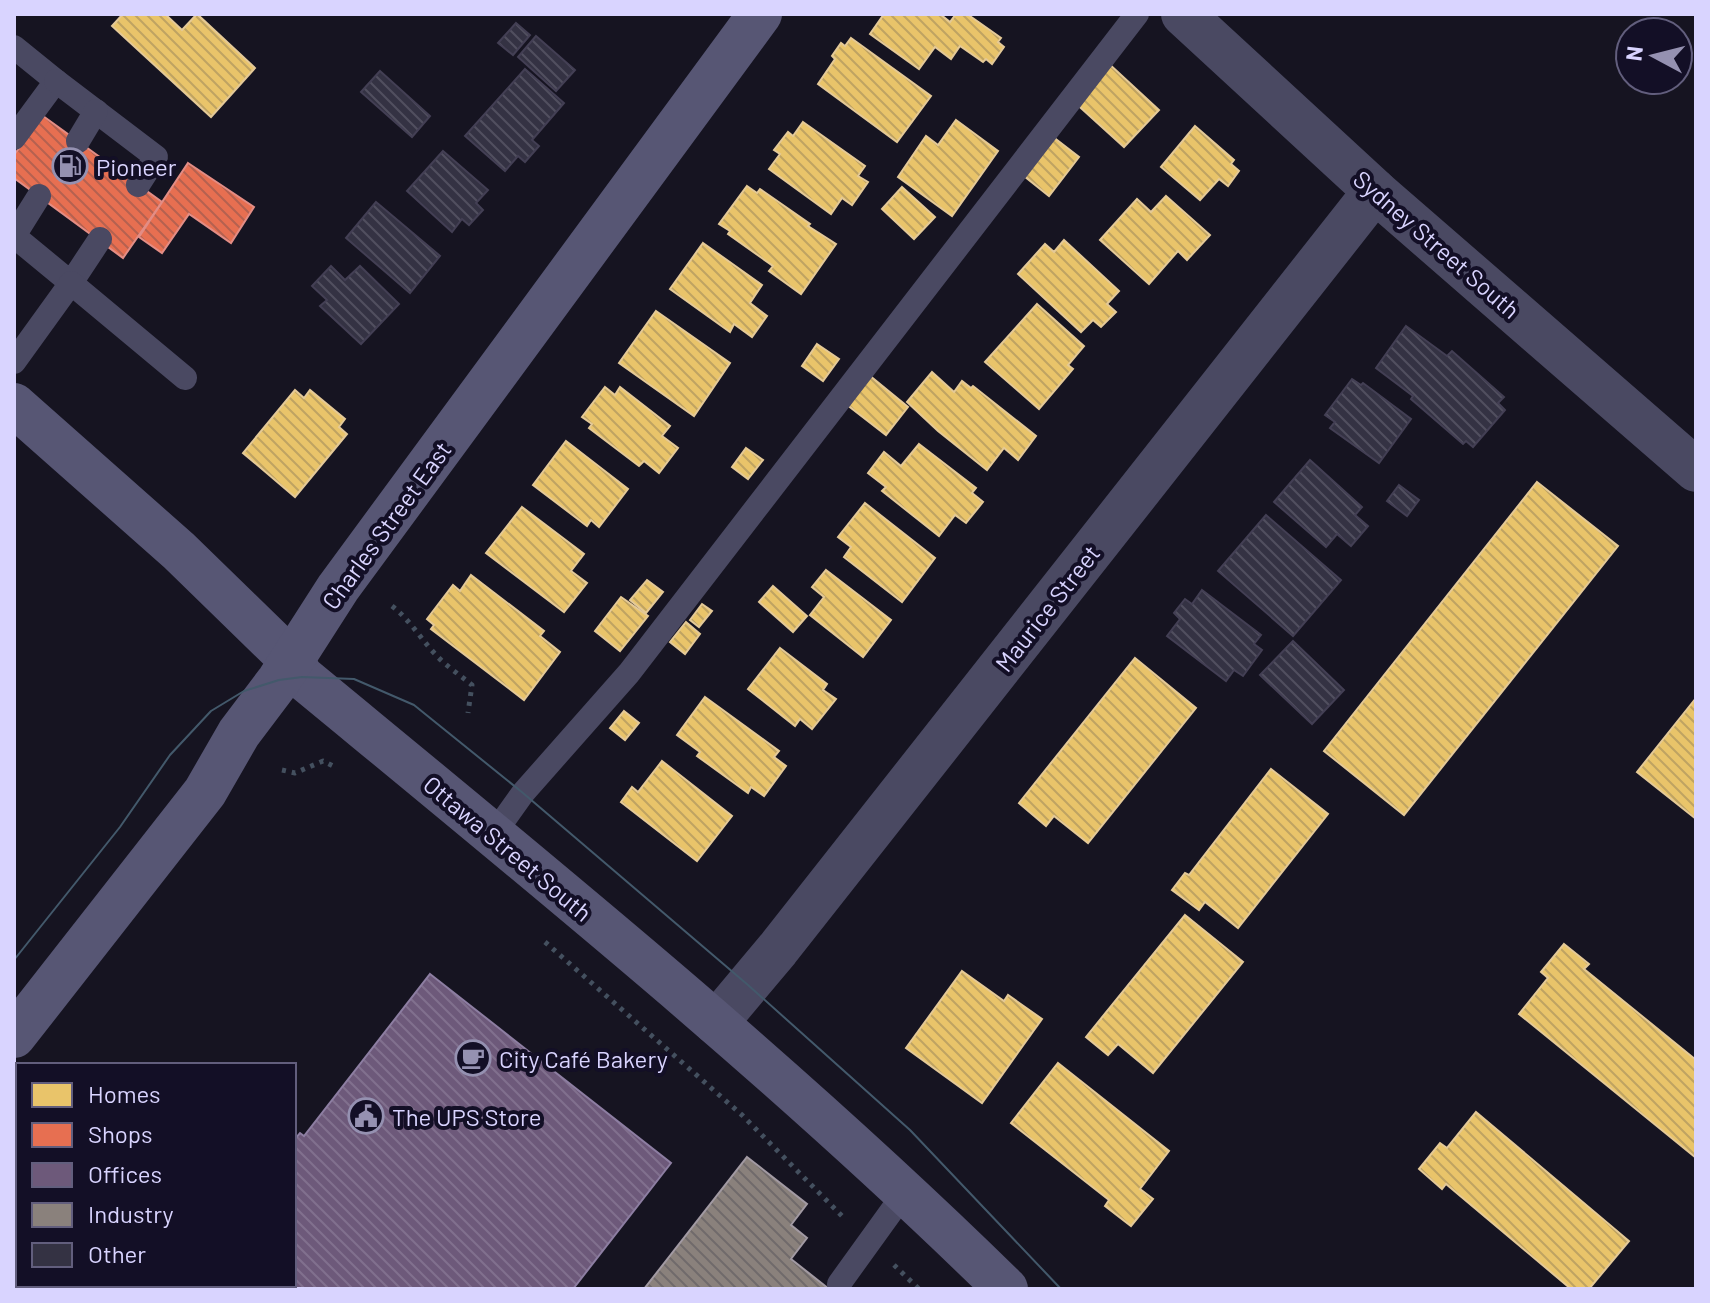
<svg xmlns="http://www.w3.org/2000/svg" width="1710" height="1303" viewBox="0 0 1710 1303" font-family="Barlow,sans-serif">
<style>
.homes{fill:url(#homes-back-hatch);stroke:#e4c997;stroke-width:2}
.shops{fill:url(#shops-back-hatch);stroke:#e38d85;stroke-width:2}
.offices{fill:url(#offices-back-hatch);stroke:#8d7ea2;stroke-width:2}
.industry{fill:url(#industry-back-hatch);stroke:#a29aa3;stroke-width:2}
.building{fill:url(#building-back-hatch);stroke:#433f54;stroke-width:2}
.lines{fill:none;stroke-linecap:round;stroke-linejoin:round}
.path{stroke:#44505f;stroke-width:5;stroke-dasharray:4 6;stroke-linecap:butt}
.service{stroke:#4a4962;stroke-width:24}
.minor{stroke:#4a4962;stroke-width:44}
.secondary{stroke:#575674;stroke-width:44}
.tram{stroke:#43596b;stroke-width:2}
.labels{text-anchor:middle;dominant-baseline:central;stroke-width:8;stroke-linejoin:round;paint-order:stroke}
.poi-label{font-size:24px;fill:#d9d4ff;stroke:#130f26;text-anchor:start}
.street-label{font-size:24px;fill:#d9d4ff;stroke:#130f26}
</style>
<defs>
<pattern id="homes-back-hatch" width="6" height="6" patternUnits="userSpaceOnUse" patternTransform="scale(2)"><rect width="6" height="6" fill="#e9c46a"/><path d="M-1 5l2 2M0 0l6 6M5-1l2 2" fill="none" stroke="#bfa362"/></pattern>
<pattern id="shops-back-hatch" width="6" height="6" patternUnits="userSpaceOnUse" patternTransform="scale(2)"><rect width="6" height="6" fill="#e76f51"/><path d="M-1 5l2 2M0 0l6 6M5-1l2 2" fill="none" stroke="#b56150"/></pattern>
<pattern id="offices-back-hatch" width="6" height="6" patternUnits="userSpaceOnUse" patternTransform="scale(2)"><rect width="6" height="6" fill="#6d597a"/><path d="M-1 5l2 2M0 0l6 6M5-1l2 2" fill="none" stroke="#81708e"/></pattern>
<pattern id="industry-back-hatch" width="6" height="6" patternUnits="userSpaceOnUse" patternTransform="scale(2)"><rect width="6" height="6" fill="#8a817c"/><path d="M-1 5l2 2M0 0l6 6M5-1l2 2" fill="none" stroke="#706a6b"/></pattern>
<pattern id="building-back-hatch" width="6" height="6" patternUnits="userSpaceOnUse" patternTransform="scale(2)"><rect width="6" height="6" fill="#343243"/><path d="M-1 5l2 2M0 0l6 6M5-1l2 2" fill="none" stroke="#514f5f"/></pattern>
</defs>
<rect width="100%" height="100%" fill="#161421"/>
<g class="homes">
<polygon points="123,14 165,14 182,30 197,14 255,68 211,117 112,26"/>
<polygon points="884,14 940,14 950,22 956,14 967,14 1001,38 998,42 1004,47 992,64 986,59 983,62 960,46 951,59 935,47 919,69 870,34"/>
<polygon points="851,38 931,96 897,142 818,84 835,59 832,56 841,43 845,46"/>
<polygon points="1107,62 1159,110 1124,147 1072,100"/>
<polygon points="956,120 998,151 952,216 898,177 926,136 938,145"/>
<polygon points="803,122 865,166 858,176 868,182 852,205 842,198 831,214 769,169 780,154 774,150 788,132 793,136"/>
<polygon points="1195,126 1234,160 1231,164 1239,171 1228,186 1219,179 1200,200 1161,167"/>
<polygon points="1048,133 1079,157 1049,196 1019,172"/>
<polygon points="747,186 757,193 760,189 810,224 808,226 836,244 801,294 769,271 773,266 728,234 730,231 719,224"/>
<polygon points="902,187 935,217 914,239 882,209"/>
<polygon points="1166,196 1210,235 1187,260 1178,251 1149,284 1100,240 1137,199 1151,212"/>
<polygon points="1064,240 1119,291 1107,304 1116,312 1101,327 1093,320 1081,332 1018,274 1045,244 1054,252"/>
<polygon points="703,243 762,285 750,303 767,316 752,337 734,324 730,332 670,289"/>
<polygon points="1037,304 1084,346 1068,365 1073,369 1039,409 985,362"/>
<polygon points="656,311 730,363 694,416 619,363"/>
<polygon points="817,344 839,359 823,381 802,366"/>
<polygon points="932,372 954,392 962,381 971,388 973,386 1036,436 1018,460 1004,448 987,470 938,431 907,402"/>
<polygon points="869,375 908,407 886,435 846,404"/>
<polygon points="605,387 615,395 620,387 670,426 662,436 678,448 659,473 644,461 639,466 589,428 592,424 582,417"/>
<polygon points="295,390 304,398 310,390 345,419 339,427 347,434 295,497 243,453"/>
<polygon points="566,441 628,489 599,527 591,520 587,526 533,485"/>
<polygon points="919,444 976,488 972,493 983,502 966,523 955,515 939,536 882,491 886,487 868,473 884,452 901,466"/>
<polygon points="746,448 763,460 748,479 732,467"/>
<polygon points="1537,482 1618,546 1404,815 1324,751"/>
<polygon points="865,503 935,558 902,602 844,557 851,547 838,537"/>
<polygon points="522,507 584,554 571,571 587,583 564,612 486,553"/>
<polygon points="826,570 891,620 863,657 810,615 824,597 812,587"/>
<polygon points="471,575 544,631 540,636 560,652 524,700 431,629 434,625 427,619 453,585 460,591"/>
<polygon points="647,580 663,592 646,613 630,600"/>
<polygon points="773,586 807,616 793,632 759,602"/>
<polygon points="621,597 648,616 620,651 595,631"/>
<polygon points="702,604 712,611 699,627 690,620"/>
<polygon points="686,622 700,634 685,654 670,642"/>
<polygon points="780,648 827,684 823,690 836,699 812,729 800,719 795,726 748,689"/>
<polygon points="1135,658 1196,708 1088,843 1054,816 1046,826 1019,803"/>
<polygon points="705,697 779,751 774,757 786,766 764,796 751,787 748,793 697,756 700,752 677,735"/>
<polygon points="1696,698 1696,819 1637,772"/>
<polygon points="624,711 639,723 625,740 610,728"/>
<polygon points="662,761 732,816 697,861 621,802 632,787 638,792"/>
<polygon points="1271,769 1328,814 1238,928 1205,902 1199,910 1172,890 1185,873 1189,875"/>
<polygon points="1185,915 1243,962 1153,1073 1118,1044 1108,1055 1086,1037"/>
<polygon points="1564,944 1589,964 1584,969 1696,1060 1696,1158 1519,1014 1548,978 1541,972"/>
<polygon points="962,971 1004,1001 1008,995 1042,1019 982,1103 906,1048"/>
<polygon points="1058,1063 1169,1151 1140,1189 1153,1199 1131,1226 1105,1206 1109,1200 1011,1123"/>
<polygon points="1476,1112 1629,1241 1589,1289 1571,1289 1446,1184 1442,1189 1419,1169 1440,1143 1447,1148"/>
</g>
<g class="shops">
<polygon points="43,116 162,202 123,258 14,178 14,155"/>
<polygon points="188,163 254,207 231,243 189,214 162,253 139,237"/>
</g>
<polygon class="offices" points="430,974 671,1163 573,1289 14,1289 14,1128 17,1124 18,1285 294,1285 294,1140 300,1133 304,1136"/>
<polygon class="industry" points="747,1157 807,1204 791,1225 807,1238 791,1259 829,1289 644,1289"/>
<g class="building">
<polygon points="516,23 530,35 513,55 498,43"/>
<polygon points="536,36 575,70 556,91 518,57"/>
<polygon points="525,69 564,103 532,140 539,146 525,162 518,156 505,171 465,136"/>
<polygon points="380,71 430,116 412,137 361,92"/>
<polygon points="443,151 488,190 476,203 483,210 469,225 462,219 452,232 407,191"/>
<polygon points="376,202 440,256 410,293 346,238"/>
<polygon points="331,266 345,280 360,266 399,304 361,344 320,306 327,300 312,286"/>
<polygon points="1406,326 1447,356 1452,351 1504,397 1498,403 1505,410 1473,447 1466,441 1463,444 1411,399 1413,396 1376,368"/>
<polygon points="1352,379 1361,385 1363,383 1411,419 1379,463 1330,428 1335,422 1325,415"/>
<polygon points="1310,460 1362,507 1355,515 1368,526 1351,546 1337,534 1326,547 1274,502"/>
<polygon points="1399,485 1419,500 1407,516 1387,501"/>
<polygon points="1266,515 1341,580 1293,636 1218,571"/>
<polygon points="1202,590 1261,635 1254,644 1262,650 1243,676 1234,670 1226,681 1167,636 1180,619 1174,613 1185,599 1192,604"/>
<polygon points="1293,641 1344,690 1312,724 1260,675"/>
</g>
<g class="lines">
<g class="path">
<path d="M392 606C410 620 420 638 436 655 446 666 460 675 472 685L468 713"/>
<polyline points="282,770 295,773 323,761 335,767"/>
<polyline points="545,942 742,1115 843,1217"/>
<polyline points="894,1265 919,1289"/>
</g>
<g class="service">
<polyline points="14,47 56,81 14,138"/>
<polyline points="56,81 156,157 138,185"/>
<polyline points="78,141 96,111"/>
<polyline points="39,196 14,236 71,283 100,239"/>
<polyline points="14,362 71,283 185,378"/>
<polyline points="493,835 523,793 629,673 1137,14"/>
<polyline points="839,1284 906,1191"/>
</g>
<g class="minor">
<polyline points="1183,14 1375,191 1696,470"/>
<polyline points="716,1023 778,949 1375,191"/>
</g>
<g class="secondary">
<path d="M14 405 179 551 291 660 302 677C542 875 784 1071 1006 1289"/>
<polyline points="14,1036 205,792 239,733 279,680 338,588 760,14"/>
</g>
<polyline class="tram" points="14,960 120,827 170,755 211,711 244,691 279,680 302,677 354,679 414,705 523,793 748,985 910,1130 1061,1289"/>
</g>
<defs>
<symbol id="fuel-ring" viewBox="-11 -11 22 22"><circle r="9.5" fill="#130f26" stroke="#9591b1" stroke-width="1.5"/><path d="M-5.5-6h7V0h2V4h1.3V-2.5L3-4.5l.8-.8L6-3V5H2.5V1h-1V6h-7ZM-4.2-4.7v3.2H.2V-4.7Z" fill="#9591b1"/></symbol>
<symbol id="cafe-ring" viewBox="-11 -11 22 22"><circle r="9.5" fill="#130f26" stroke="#9591b1" stroke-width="1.5"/><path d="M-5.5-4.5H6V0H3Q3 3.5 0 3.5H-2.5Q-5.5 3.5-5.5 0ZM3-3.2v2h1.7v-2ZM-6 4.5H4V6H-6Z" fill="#9591b1"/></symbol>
<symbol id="civic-ring" viewBox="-11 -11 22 22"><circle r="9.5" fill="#130f26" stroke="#9591b1" stroke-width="1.5"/><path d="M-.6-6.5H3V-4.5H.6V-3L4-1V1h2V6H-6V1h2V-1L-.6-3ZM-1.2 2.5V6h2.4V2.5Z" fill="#9591b1"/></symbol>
</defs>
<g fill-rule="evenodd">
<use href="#fuel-ring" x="50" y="146" width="40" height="40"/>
<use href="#cafe-ring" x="453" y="1038" width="40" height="40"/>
<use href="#civic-ring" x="346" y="1096" width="40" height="40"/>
</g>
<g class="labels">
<g class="poi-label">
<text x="96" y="166">Pioneer</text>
<text x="499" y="1058">City Café Bakery</text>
<text x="392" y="1116">The UPS Store</text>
</g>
<g class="street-label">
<text transform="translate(1437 244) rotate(41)">Sydney Street South</text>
<text transform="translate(386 525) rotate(-54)">Charles Street East</text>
<text transform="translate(1047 608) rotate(-52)">Maurice Street</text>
<text transform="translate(508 848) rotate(40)">Ottawa Street South</text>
</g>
</g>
<rect width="1710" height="1303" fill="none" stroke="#d9d4ff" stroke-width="32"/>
<rect x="16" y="1063" width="280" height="224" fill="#130f26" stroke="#625e7d" stroke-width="2"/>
<rect x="32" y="1083" width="40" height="24" fill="#e9c46a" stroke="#625e7d" stroke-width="2"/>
<text x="88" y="1103" font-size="24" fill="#d9d4ff">Homes</text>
<rect x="32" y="1123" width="40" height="24" fill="#e76f51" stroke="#625e7d" stroke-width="2"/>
<text x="88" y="1143" font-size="24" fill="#d9d4ff">Shops</text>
<rect x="32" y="1163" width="40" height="24" fill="#6d597a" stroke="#625e7d" stroke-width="2"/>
<text x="88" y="1183" font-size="24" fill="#d9d4ff">Offices</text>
<rect x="32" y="1203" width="40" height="24" fill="#8a817c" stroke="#625e7d" stroke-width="2"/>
<text x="88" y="1223" font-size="24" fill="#d9d4ff">Industry</text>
<rect x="32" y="1243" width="40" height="24" fill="#343243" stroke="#625e7d" stroke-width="2"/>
<text x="88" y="1263" font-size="24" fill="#d9d4ff">Other</text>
<g transform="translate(1654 56) rotate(277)"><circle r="38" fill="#130f26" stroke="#625e7d" stroke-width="2"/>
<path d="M0-6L14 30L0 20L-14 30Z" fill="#9591b1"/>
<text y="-12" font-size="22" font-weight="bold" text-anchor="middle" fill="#d9d4ff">N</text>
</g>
</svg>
